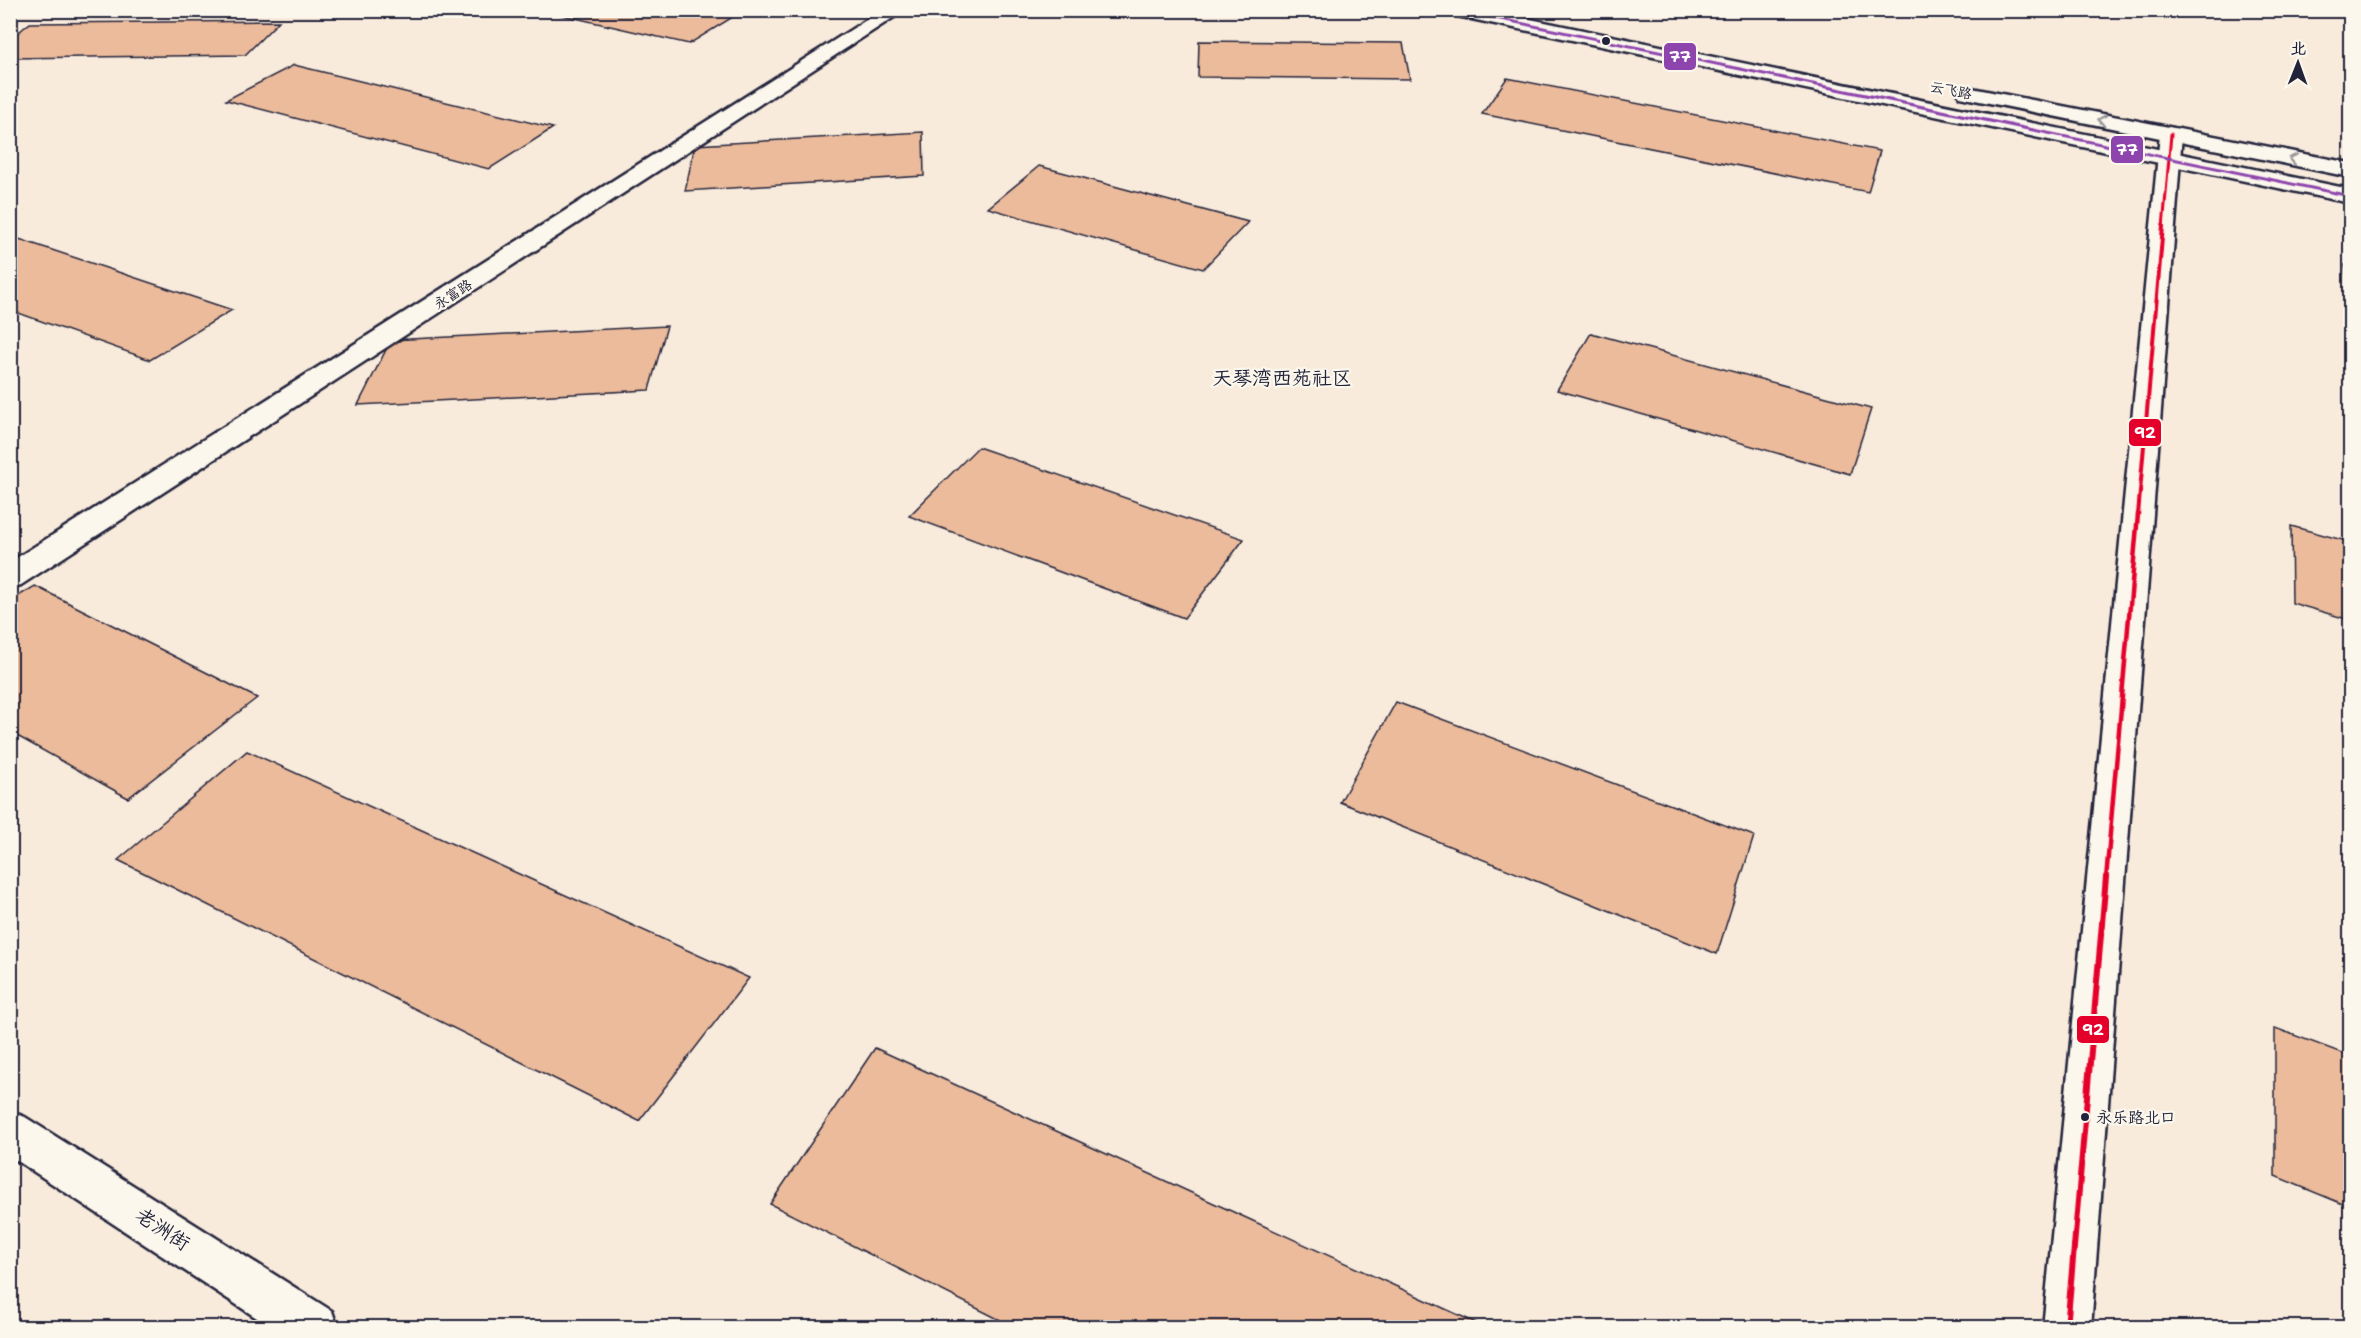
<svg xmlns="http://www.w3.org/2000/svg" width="2361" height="1338" viewBox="0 0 2361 1338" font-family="'Shantell Sans','LXGW WenKai TC',sans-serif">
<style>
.building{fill:#ebbb9b;stroke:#22223b;stroke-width:1.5}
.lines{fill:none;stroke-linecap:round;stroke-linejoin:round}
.minor-casing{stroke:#22223b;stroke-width:5}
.tertiary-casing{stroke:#22223b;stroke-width:5}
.secondary-casing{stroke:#22223b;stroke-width:5}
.minor{fill:#fbf7ec;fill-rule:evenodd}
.tertiary{fill:#fbf7ec;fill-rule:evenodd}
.secondary{fill:#fbf7ec;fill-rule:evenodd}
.bus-1-far3-casing{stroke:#fbf7ec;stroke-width:6}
.bus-1-far2-casing{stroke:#fbf7ec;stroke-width:8}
.bus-1-far1-casing{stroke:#fbf7ec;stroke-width:9}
.bus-1-casing{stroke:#fbf7ec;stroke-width:10}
.bus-2-casing{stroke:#fbf7ec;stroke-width:6}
.bus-1-far3{stroke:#e4002b;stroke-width:3}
.bus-1-far2{stroke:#e4002b;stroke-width:4}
.bus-1-far1{stroke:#e4002b;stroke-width:4.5}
.bus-1{stroke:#e4002b;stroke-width:6}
.bus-2{stroke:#8e44ad;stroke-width:3}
.oneway{stroke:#99979c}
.bus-dot{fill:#22223b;stroke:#fbf7ec;stroke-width:2}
.labels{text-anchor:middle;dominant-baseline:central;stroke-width:4.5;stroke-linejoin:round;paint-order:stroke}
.far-street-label{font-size:14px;fill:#22223b;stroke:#fbf7ec}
.near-bus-label{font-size:16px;fill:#22223b;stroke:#fbf7ec;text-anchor:start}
.quarter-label{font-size:20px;fill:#22223b;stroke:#fbf7ec}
.near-street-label{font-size:20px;fill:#22223b;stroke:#fbf7ec}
.line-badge{stroke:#fbf7ec;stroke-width:2}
.badge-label{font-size:16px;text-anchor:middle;font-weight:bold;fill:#fff}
</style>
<rect width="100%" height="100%" fill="#f8ebdc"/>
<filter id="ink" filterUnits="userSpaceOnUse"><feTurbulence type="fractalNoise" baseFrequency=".0167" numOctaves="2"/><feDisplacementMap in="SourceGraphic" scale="12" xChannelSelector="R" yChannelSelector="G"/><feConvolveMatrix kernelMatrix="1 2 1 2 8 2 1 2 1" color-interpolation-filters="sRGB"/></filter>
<g filter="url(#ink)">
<g class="building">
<polygon points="540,10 735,10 741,12 689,44"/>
<polygon points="279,21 245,55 10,58 10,39 30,23"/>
<polygon points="1199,41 1403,43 1410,79 1198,77"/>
<polygon points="294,65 553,128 489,169 226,100"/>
<polygon points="1507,78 1880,151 1868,192 1482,114"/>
<polygon points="923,132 924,176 685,191 695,145"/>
<polygon points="1039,166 1248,222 1203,269 988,208"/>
<polygon points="10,236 232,310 150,360 10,310"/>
<polygon points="2345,265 2350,266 2350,299"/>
<polygon points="667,326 649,390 358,405 391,340"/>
<polygon points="1591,333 1871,409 1850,474 1557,390"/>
<polygon points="978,447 1244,539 1184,618 909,516"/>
<polygon points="2291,526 2350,542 2350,620 2292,603"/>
<polygon points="35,586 257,698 128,798 10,732 10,601"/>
<polygon points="1396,702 1754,836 1717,954 1340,802"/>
<polygon points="247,751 749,978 639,1121 118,860"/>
<polygon points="2275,1028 2350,1056 2350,1207 2275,1176"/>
<polygon points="875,1048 1487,1328 1016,1328 770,1204"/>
</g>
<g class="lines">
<defs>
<g id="minor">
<polygon points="2171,128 2179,129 2182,134 2091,1328 2043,1328 2160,134 2163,129"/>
<polygon points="10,1111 25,1117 332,1311 338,1328 272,1328 10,1156"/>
</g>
<polygon id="tertiary" points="882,10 905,10 21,585 10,588 10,562"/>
<g id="secondary">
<polygon points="1448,10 1487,10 2350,189 2350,203 1457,16"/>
<polygon points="1967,87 2350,163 2350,177 1960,97 1957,93 1960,89"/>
</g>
</defs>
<use href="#minor" class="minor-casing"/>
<use href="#tertiary" class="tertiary-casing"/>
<use href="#secondary" class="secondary-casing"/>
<use href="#minor" class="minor"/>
<use href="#tertiary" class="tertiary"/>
<use href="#secondary" class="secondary"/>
<defs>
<polyline id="bus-1-far3" points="2163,228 2171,134"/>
<polyline id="bus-1-far2" points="2138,515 2163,226"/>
<polyline id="bus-1-far1" points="2106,879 2138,514"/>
<polyline id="bus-1" points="2067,1328 2106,877"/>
<polyline id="bus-2" points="1457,10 2350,196"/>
</defs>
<use href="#bus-1-far3" class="bus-1-far3-casing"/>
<use href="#bus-1-far2" class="bus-1-far2-casing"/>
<use href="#bus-1-far1" class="bus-1-far1-casing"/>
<use href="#bus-1" class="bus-1-casing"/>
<use href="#bus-2" class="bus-2-casing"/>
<use href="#bus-1-far3" class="bus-1-far3"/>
<use href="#bus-1-far2" class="bus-1-far2"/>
<use href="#bus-1-far1" class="bus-1-far1"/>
<use href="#bus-1" class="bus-1"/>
<use href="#bus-2" class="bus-2"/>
</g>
<defs><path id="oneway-chevron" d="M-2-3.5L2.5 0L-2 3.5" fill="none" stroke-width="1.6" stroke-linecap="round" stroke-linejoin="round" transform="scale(1.5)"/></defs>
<g class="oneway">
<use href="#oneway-chevron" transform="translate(2102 120) rotate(-169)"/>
<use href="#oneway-chevron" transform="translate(2293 159) rotate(-169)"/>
</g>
</g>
<g class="bus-dot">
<circle cx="1606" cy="41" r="5"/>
<circle cx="2085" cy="1117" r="5"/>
</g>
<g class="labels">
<g class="far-street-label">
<text transform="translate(1951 90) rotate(11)">云飞路</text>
<text transform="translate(453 294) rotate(-33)">永富路</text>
</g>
<g class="near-bus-label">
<text x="2096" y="1117">永乐路北口</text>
</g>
<g class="quarter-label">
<text x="1282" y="378">天琴湾西苑社区</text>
</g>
<g class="near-street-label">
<text transform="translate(163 1229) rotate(33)">老洲街</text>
</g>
</g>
<g class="line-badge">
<rect x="1663" y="42" width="34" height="29" rx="6" fill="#8e44ad"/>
<rect x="2110" y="135" width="34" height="29" rx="6" fill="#8e44ad"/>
<rect x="2128" y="418" width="34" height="29" rx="6" fill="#e4002b"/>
<rect x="2076" y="1015" width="34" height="29" rx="6" fill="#e4002b"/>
</g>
<g class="badge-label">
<text x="1680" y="62">77</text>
<text x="2127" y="155">77</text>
<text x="2145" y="438">92</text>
<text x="2093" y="1035">92</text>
</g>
<rect width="2361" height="1338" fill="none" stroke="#fbf7ec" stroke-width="36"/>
<rect x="18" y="18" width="2325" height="1302" fill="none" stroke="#22223b" stroke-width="2" filter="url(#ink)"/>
<g transform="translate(2298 63) rotate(1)" stroke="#fbf7ec" stroke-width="4.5" paint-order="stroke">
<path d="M0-4.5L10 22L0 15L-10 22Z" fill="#22223b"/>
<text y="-9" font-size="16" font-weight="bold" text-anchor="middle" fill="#22223b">北</text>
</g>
</svg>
